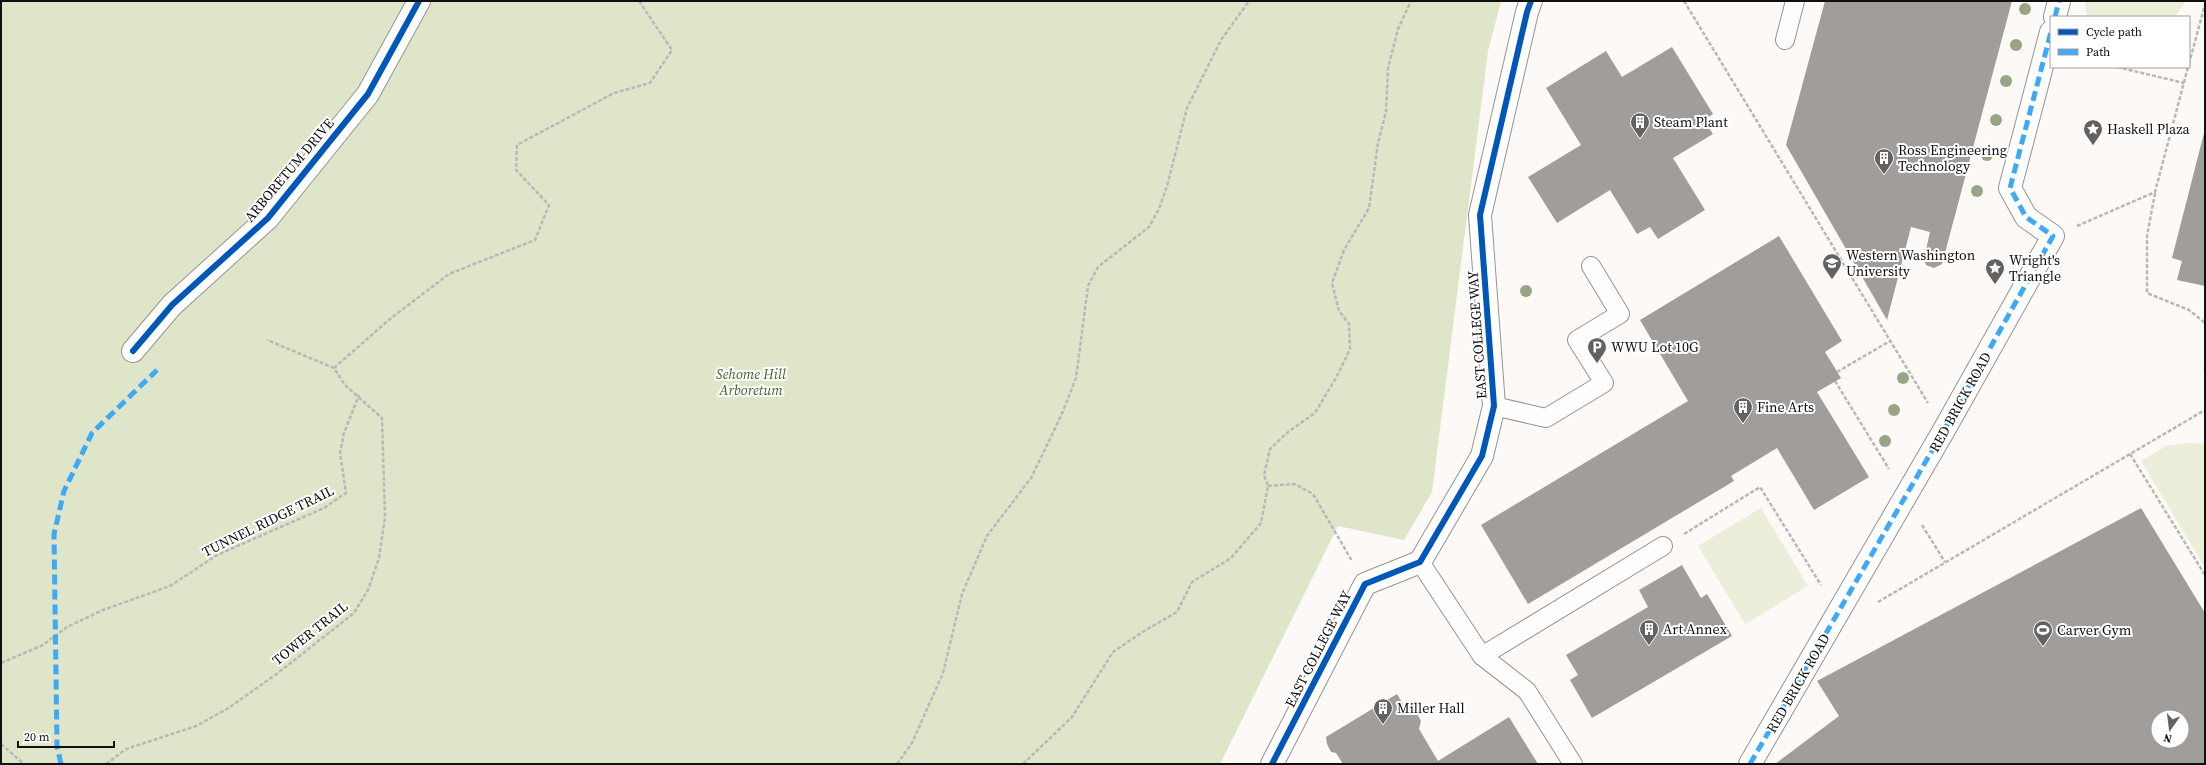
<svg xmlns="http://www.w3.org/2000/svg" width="2206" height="765" viewBox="0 0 2206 765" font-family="'Source Serif 4',serif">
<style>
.green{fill:#eceed9}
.forest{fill:#dfe5c8}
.building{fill:#a09d9b;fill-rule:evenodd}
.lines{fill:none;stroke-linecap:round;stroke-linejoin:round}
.service-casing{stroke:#969594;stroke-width:20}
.pedestrian-casing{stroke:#969594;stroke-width:24}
.minor-casing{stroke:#969594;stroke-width:24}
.path{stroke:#b9b8b8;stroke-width:2.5;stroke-dasharray:4 2;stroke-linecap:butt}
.service{stroke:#fffefe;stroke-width:18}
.pedestrian{stroke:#fffefe;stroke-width:22}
.minor{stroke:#fffefe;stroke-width:22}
.quiet{stroke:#3fa9f5;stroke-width:5;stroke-dasharray:10 5;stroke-linecap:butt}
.cycleway-casing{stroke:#fff;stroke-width:8}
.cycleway{stroke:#0057b8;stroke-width:6}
.tree{fill:#97a584}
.labels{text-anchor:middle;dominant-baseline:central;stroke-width:4;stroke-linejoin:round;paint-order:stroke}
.poi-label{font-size:14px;fill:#101010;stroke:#fff;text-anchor:start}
.street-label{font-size:14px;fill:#101010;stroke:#fff}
.park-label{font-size:14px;font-style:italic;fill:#446127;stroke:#fff}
</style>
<rect width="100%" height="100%" fill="#fcf9f6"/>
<g class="green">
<polygon points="2085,1 2186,1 2175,17 2087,17"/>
<polygon points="2189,443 2205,444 2205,568 2141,461 2166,446"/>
<polygon points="1761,508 1808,586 1745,624 1698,546"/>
</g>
<polygon class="forest" points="1,1 1501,1 1488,51 1432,492 1404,540 1338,526 1220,764 1,764"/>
<g class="building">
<polygon points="1825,1 2012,1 1942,264 1934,268 1926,265 1924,259 1930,232 1911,227 1887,320 1786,145"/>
<polygon points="1672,47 1713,114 1704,120 1713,134 1673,158 1705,210 1658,239 1650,227 1637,234 1610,190 1557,223 1528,177 1581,145 1546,88 1606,51 1622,77"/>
<polygon points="2204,133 2205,133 2205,286 2177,280 2182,261 2172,258"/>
<polygon points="1779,236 1842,341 1825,352 1841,378 1817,392 1869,477 1814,510 1777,448 1731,476 1734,481 1528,604 1481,525 1688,401 1640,320"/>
<path d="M2141 508 2205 613V764H1775L1839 716 1817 681ZM2158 717H2182V741H2158Z"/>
<polygon points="1682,565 1701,598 1707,594 1732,636 1592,718 1570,680 1578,675 1566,655 1648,607 1639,590"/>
<polygon points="1397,694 1407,711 1416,712 1421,721 1419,729 1438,761 1509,717 1538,764 1343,764 1336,753 1331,752 1327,744 1326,737"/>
</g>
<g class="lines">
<defs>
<g id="service">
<polyline points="1785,40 1795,1"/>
<polyline points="1494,406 1546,418 1604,383 1577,340 1620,314 1591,266"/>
<polyline points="1420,562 1482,656 1527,691 1573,764"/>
<polyline points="1482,656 1663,546"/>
</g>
<g id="pedestrian">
<polyline points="2055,17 2059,1"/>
<polyline points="1750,764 1944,430 2053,236 2026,217 2010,188 2051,32"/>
</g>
<g id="minor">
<polyline points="133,351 172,305 268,218 368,94 419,1"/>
<polyline points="1272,764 1365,584 1420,562 1482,456 1494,406 1480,215 1527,12 1531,1"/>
</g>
</defs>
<use href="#service" class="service-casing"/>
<use href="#pedestrian" class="pedestrian-casing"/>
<use href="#minor" class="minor-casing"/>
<g class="path">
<polyline points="1684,1 1928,403"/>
<polyline points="2189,64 2205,4"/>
<polyline points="2117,67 2184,83"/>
<polyline points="2155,193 2147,236 2147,293 2189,310 2205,323"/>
<polyline points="2077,226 2155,192 2188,67"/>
<polyline points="2205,367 2205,370"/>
<polyline points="334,368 390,319 449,274 535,240 549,205 516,170 517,145 614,93 650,83 672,50 639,1"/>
<polyline points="1837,372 1890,341"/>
<polyline points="1835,381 1889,469"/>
<polyline points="2130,454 2205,575"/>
<polyline points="1268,486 1295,484 1313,494 1352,561"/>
<polyline points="1922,525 1945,562"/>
<polyline points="1684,534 1760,487 1821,585"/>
<polyline points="1878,602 2205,410"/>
<polyline points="1,663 43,645 67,627 103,610 170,586 217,555 324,508 346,493 340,453 344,433 359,395"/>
<polyline points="1,744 24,764"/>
<polyline points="106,764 126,749 196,726 227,709 278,673 354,613 368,590 379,558 385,517 382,418 345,385 334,368 267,340"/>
<polyline points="897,764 912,743 943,673 962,594 987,536 1031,478 1061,416 1076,378 1088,286 1098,267 1149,227 1159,209 1167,186 1187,108 1221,40 1249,1"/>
<polyline points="1023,764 1072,717 1113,652 1144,631 1177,612 1192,582 1231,558 1261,523 1268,486 1264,475 1270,449 1288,432 1315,413 1336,378 1350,349 1349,324 1339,311 1332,283 1344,250 1369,208 1378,143 1386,112 1388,68 1398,29 1411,1"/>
</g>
<use href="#service" class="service"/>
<use href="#pedestrian" class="pedestrian"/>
<use href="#minor" class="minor"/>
<g class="quiet">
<polyline points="2055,17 2059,1"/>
<polyline points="61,764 57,746 54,534 64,491 92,433 157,370"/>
<polyline points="1750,764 1944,430 2053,236 2026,217 2010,188 2051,32"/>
</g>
<defs>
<g id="cycleway">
<polyline points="133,351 172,305 268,218 368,94 419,1"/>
<polyline points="1272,764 1365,584 1420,562 1482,456 1494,406 1480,215 1527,12 1531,1"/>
</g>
</defs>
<use href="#cycleway" class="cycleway-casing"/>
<use href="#cycleway" class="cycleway"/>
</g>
<g class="tree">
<circle cx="2025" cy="9" r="6"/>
<circle cx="2016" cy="45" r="6"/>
<circle cx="2006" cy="81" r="6"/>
<circle cx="1996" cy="120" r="6"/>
<circle cx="1987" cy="155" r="6"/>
<circle cx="1977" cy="191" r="6"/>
<circle cx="1526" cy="291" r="6"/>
<circle cx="1903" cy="378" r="6"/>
<circle cx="1894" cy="410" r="6"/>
<circle cx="1885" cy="441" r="6"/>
</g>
<defs>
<symbol id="building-pin" viewBox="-11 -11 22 30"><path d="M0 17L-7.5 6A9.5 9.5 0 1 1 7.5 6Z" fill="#636260" stroke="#fff"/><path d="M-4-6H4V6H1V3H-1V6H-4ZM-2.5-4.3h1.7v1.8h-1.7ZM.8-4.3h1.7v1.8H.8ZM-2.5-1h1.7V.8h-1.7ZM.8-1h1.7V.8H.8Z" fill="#fff"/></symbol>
<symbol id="sight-pin" viewBox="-11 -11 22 30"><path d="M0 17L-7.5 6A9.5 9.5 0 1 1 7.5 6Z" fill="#636260" stroke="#fff"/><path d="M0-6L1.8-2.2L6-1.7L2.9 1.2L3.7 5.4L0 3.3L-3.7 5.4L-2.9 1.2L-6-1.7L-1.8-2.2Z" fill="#fff"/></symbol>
<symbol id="university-pin" viewBox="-11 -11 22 30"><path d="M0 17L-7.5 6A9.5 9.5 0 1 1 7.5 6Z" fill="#636260" stroke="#fff"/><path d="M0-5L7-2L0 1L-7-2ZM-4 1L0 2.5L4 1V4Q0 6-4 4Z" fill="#fff"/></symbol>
<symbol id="parking-pin" viewBox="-11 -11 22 30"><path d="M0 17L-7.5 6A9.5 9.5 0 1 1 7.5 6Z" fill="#636260" stroke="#fff"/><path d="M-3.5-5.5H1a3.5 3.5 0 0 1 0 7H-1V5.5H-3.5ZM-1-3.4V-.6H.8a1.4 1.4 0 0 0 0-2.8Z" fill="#fff"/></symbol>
<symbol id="stadium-pin" viewBox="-11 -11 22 30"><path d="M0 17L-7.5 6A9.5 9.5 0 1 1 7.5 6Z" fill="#636260" stroke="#fff"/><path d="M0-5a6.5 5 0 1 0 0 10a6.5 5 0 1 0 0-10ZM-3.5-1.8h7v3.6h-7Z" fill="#fff"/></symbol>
</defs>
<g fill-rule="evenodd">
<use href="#building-pin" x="1629" y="111" width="22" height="30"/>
<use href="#sight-pin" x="2082" y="118" width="22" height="30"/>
<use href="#building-pin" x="1873" y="147" width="22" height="30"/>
<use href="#university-pin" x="1821" y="252" width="22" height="30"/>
<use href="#sight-pin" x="1984" y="257" width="22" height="30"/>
<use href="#parking-pin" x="1586" y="336" width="22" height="30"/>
<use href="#building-pin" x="1732" y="396" width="22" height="30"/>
<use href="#building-pin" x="1638" y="618" width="22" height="30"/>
<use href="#stadium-pin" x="2032" y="619" width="22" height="30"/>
<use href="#building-pin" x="1372" y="697" width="22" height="30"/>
</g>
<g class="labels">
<g class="poi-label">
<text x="1654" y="122">Steam Plant</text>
<text x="2107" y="129">Haskell Plaza</text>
<text x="1898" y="150">Ross Engineering<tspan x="1898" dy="16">Technology</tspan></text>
<text x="1846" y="255">Western Washington<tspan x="1846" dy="16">University</tspan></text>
<text x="2009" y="260">Wright's<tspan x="2009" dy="16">Triangle</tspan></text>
<text x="1611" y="347">WWU Lot 10G</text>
<text x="1757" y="407">Fine Arts</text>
<text x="1663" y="629">Art Annex</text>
<text x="2057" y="630">Carver Gym</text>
<text x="1397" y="708">Miller Hall</text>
</g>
<g class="street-label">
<text transform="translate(289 170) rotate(-50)">ARBORETUM DRIVE</text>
<text transform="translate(1477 335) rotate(-94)">EAST COLLEGE WAY</text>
<text transform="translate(1960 402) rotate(-61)">RED BRICK ROAD</text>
<text transform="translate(268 521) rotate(-26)">TUNNEL RIDGE TRAIL</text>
<text transform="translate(310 633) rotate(-39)">TOWER TRAIL</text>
<text transform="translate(1318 649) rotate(-63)">EAST COLLEGE WAY</text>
<text transform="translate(1798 683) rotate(-60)">RED BRICK ROAD</text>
</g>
<g class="park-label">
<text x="751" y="374">Sehome Hill<tspan x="751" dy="16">Arboretum</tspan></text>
</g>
</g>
<rect width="2206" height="765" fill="none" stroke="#101010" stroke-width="4"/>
<rect x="2050" y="16" width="140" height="52" fill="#ffffff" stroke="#9f9f9f"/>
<rect x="2058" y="29" width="20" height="6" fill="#0057b8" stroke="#9f9f9f"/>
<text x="2086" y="36" font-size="12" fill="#101010">Cycle path</text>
<rect x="2058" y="49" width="20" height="6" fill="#3fa9f5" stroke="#9f9f9f"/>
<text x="2086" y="56" font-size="12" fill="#101010">Path</text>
<g transform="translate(2170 729) rotate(194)"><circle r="19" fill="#ffffff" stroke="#9f9f9f"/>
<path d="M0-3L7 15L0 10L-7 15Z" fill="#636260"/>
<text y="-6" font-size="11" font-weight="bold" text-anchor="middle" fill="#101010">N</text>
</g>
<path d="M18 741v6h96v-6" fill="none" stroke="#101010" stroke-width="2"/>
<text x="24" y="741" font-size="12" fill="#101010" stroke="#ffffff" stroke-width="3" paint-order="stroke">20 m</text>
</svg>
